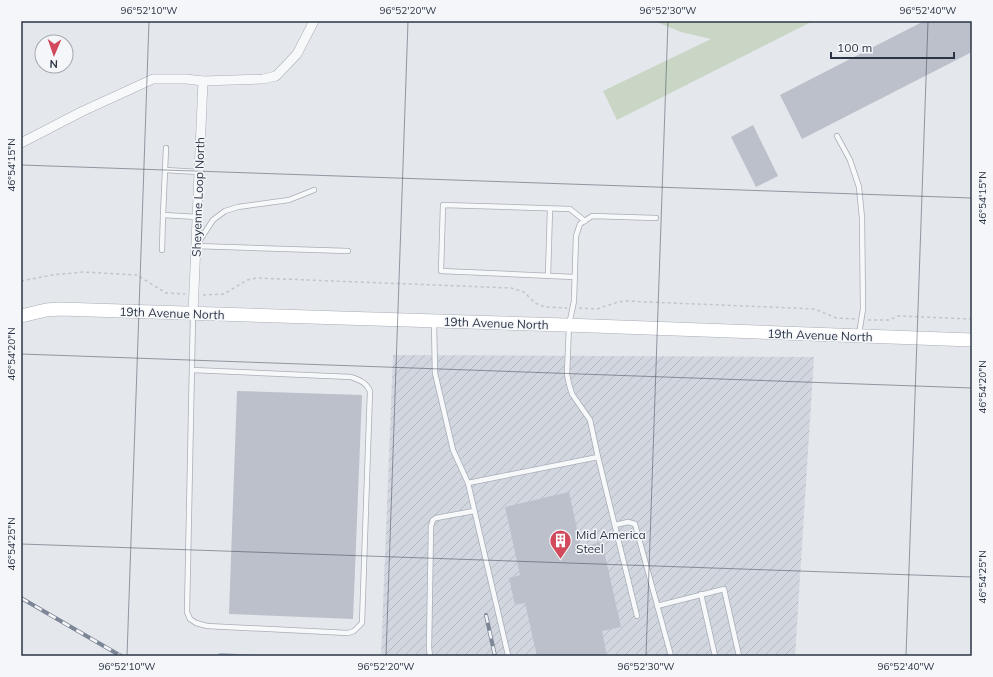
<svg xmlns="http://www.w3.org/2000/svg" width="993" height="677" viewBox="0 0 993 677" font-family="Mulish,sans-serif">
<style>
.industrial{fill:url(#industrial-furrows)}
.pitch{fill:#c9d6c5}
.water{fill:#9fb4cc}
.building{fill:#bbc0ca}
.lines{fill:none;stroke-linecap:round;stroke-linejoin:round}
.lane-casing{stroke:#a9aeb7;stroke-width:6}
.street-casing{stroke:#a9aeb7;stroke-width:10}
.secondary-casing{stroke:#a9aeb7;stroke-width:14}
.path{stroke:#c2c5cb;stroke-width:1.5;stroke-dasharray:3 3;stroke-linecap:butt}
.lane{stroke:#f7f8fa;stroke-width:4.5}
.street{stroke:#f7f8fa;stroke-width:9}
.secondary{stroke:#fff;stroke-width:13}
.rail-casing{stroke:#7d8696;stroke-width:4}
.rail{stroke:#f4f6f9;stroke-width:2.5;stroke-dasharray:8;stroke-linecap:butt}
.ticks{fill:none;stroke:#2b3445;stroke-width:1;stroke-opacity:0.45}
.labels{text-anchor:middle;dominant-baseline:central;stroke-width:3;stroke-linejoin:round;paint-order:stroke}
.street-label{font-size:12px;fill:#2b3445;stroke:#f4f6f9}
.poi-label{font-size:12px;fill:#2b3445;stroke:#f4f6f9;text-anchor:start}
.neatline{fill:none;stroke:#2b3445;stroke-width:1.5}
.ticks-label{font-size:10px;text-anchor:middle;fill:#2b3445}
</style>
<defs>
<pattern id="industrial-furrows" width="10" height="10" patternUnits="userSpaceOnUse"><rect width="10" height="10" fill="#d2d6de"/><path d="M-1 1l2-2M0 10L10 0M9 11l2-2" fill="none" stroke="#b4b8c0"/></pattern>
</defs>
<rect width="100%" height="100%" fill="#e4e7ec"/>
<polygon class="industrial" points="393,355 814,357 795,656 381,656"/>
<polygon class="pitch" points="654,21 813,21 617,120 603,91 711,39 681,32"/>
<polygon class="water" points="220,653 271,656 215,656"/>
<g class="building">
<polygon points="924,21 972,21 972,52 802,139 780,95"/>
<polygon points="753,125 778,176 756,187 731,137"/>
<polygon points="237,391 362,395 353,619 229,614"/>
<polygon points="569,492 581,547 602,542 621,627 602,631 607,656 537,656 525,603 515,605 509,578 520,575 505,507"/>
</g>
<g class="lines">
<defs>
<g id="lane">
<polyline points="837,136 850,160 859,187 862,218 863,309 859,334"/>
<polyline points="165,170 166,148"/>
<polyline points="198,217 163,215 165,170 199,172"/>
<polyline points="198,243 213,220 225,211 238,207 289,200 314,190"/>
<polyline points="196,246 348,251"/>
<polyline points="162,250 163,215"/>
<polyline points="548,275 550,209"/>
<polyline points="574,277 441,271 443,205 570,209 585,221"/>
<polyline points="434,323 435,373 453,450 468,483 598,457 590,420 572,394 569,384 567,374 569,325 574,301 576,236 580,224 592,216 656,218"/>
<path d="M192 370 351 377C359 380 366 382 370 391L362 623 354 631 348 633 207 626 196 623 190 619 187 612 193 315"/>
<polyline points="598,457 637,616"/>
<polyline points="468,483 508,655"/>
<polyline points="615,525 628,522 635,524 671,656"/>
<polyline points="701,594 715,656"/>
<polyline points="657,606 724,589 739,656"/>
<polyline points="430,656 429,648 431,526 433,520 436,518 474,511"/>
</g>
<g id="street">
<polyline points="21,143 83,111 153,79 186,79 203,81 263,79 276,76 297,54 314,21"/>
<polyline points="193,313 203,81"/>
</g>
<polyline id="secondary" points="21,316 46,310 60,309 566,325 972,340"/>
</defs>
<use href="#lane" class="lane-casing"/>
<use href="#street" class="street-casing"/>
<use href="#secondary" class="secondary-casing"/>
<g class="path">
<polyline points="21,281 52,275 84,272 137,275 166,293 185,294"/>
<polyline points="203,295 224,294 247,280 257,278 511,288 524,292 535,303 545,307 567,308"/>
<polyline points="579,308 597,309 618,302 626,301 815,309 836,318 856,319"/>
<polyline points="868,320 889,320 898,316 972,319"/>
</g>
<use href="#lane" class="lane"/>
<use href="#street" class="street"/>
<use href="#secondary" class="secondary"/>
<defs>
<g id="rail">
<polyline points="21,598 121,656"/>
<polyline points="486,615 495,656"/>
</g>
</defs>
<use href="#rail" class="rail-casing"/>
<use href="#rail" class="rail"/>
</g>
<path class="ticks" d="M21 165 972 198M21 354 972 388M21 544 972 577M127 656 149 21M386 656 408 21M646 656 668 21M906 656 928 21"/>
<defs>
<symbol id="building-pin" viewBox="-11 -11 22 30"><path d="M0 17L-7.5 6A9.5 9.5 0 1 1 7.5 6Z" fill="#d1495b" stroke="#f4f6f9"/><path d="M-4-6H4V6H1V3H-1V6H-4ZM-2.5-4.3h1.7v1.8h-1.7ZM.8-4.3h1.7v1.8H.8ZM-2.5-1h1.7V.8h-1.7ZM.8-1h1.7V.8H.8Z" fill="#fff"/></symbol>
</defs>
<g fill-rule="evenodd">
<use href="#building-pin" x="548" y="528" width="25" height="34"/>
</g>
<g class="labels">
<g class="street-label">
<text transform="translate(198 197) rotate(-88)">Sheyenne Loop North</text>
<text transform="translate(172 313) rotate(2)">19th Avenue North</text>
<text transform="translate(496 323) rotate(2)">19th Avenue North</text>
<text transform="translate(820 335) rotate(2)">19th Avenue North</text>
</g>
<g class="poi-label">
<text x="576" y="534">Mid America<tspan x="576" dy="14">Steel</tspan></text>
</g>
</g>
<rect width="993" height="677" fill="none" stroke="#f4f6f9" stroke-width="44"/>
<g transform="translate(54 54) rotate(182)"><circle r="19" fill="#f4f6f9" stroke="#a4a8b1"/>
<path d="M0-3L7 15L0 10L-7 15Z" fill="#d1495b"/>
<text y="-6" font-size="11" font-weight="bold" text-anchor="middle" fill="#2b3445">N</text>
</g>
<path d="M831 52v6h123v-6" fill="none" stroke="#2b3445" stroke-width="2"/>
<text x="837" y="52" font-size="12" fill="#2b3445" stroke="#f4f6f9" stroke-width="3" paint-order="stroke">100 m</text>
<rect x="22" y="22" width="949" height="633" class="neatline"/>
<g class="ticks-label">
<text x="149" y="14">96°52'10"W</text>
<text x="408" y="14">96°52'20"W</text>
<text x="668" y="14">96°52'30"W</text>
<text x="928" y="14">96°52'40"W</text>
<text transform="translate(11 165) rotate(-90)" y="4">46°54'15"N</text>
<text transform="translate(982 198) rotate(-90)" y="4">46°54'15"N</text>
<text transform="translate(11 354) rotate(-90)" y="4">46°54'20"N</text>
<text transform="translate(982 387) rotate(-90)" y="4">46°54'20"N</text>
<text transform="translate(11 544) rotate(-90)" y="4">46°54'25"N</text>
<text transform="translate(982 577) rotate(-90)" y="4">46°54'25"N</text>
<text x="127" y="670">96°52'10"W</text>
<text x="386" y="670">96°52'20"W</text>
<text x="646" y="670">96°52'30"W</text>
<text x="906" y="670">96°52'40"W</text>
</g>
</svg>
